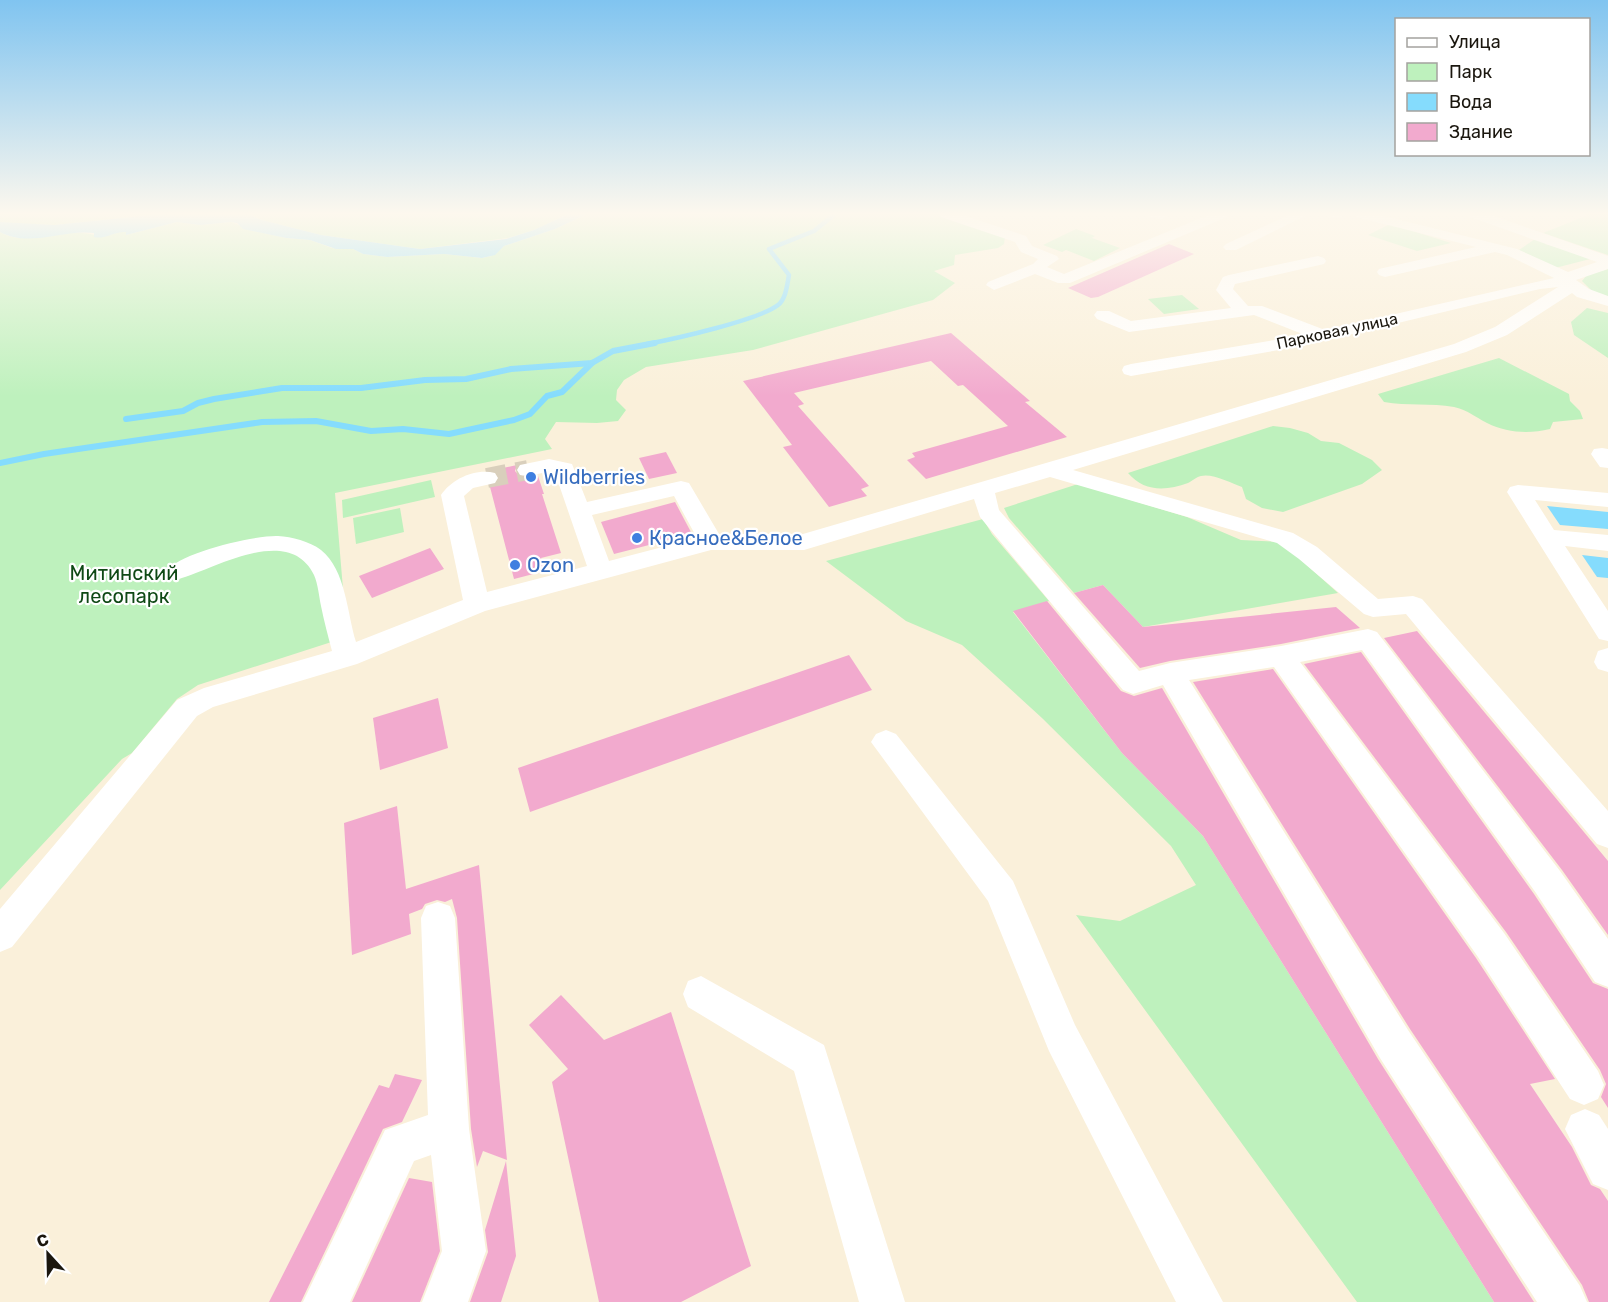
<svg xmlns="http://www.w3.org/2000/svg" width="1608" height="1302" viewBox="0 0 1608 1302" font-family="Rubik,sans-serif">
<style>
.green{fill:#bef1bd}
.water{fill:#85dcfd}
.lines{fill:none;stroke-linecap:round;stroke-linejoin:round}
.stream-far1{stroke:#85dcfd;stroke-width:4.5}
.stream{stroke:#85dcfd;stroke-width:6}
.building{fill:#f2aace}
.minor-tunnel{stroke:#d9cfbc;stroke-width:20;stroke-dasharray:20 10;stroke-linecap:butt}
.minor{fill:#fff;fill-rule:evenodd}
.shop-dot{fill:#3f7fe0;stroke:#fff;stroke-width:2}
.labels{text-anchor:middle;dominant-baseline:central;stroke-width:4.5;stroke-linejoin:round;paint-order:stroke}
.far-street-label{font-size:16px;fill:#1b170f;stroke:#fff}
.shop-label{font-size:20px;fill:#366cbe;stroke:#fff;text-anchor:start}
.park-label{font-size:20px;fill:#0f4915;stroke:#fff}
</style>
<rect width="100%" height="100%" fill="#faf0da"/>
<g class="green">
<path d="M0 214H161L54 225 7 223 0 222Z"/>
<path d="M247 214H568L534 230 508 238 420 249 321 235 262 220Z"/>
<path d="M587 214H939L1005 237 1004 244 998 248 955 255 954 265 934 271 955 283 933 300 753 350 646 367 624 380 617 390 616 400 626 410 618 421 597 423 556 422 545 439 552 449 335 493 347 637 198 685 177 699 132 753 122 759 0 890V232C21 244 42 235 64 233 78 232 88 233 101 236 106 237 117 232 123 231L126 232V235L177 222 200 225 231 222 251 230 286 238 310 240 332 248 353 249 363 254 387 257 444 254 482 258 491 256 504 246 555 229Z"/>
<path d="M1586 214H1608V255L1543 233 1588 215Z"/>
<path d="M1390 224 1451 243 1417 251 1368 235Z"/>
<path d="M1076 229 1095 236 1085 242 1092 238 1120 248 1094 261 1066 250 1062 252 1043 245Z"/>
<path d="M1538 237 1547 243 1545 244 1594 258 1555 268 1519 250Z"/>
<path d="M1608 269V298L1593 292 1582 281 1587 275Z"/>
<path d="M1182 295 1199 309 1164 314 1148 299Z"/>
<path d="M1587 308 1608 313V358L1574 335 1571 322Z"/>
<path d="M1499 358 1569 394 1570 401 1580 411 1583 419 1553 422 1550 429C1529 434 1507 433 1487 423 1473 416 1470 411 1454 407 1431 403 1407 406 1384 402L1378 394Z"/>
<path d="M1273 426 1290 428 1308 433 1321 441 1339 443 1372 460 1382 470 1362 484 1283 512 1262 508 1246 499 1242 487C1231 483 1212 473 1201 476 1196 477 1192 481 1188 483 1166 491 1144 492 1128 473Z"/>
<path d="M431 480 435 497 343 518 342 500Z"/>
<path d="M1078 484 1187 517 1241 540 1281 542 1338 593 1143 627 1103 585 1074 593 1009 518 1004 508Z"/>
<path d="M400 508 404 532 356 544 353 518Z"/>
<path d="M983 519 992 534 1049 601 1013 612 1122 753 1203 836 1494 1302H1357L1076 915 1120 921 1196 885 1171 846 1042 718 962 645 906 621 826 561Z"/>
</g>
<g class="water">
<path d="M161 214H247L262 220 321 235 420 249 506 239 534 230 568 214H587L555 229 504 246 495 255 482 258 444 254 387 257 363 254 353 249H336L310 240 286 238 243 229 237 223 231 222 200 225 177 222 126 235V232C115 231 104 240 94 237V233C63 229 29 248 0 232V222L54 225Z"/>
<path d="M1547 506 1608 512V529L1560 525Z"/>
<path d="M1582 555 1608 558V578L1597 577Z"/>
</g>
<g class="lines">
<path class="stream-far1" d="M647 344C674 339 759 320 778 305 786 299 787 285 789 275L769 249 814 231 835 214"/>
<g class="stream">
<path d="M126 419 183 411 198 403 214 399 282 388H361L425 380 466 379 511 369 592 363 613 351 655 343"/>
<path d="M0 463 44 454 262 422 316 421 371 431 403 429 449 434 514 420 530 414 547 396 562 392 592 363"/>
</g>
</g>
<g class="building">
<path d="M1169 244 1194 254 1098 297 1091 298 1068 288Z"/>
<path d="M951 333 1030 401 1025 402 1067 437 926 479 907 460 915 457 912 453 1008 426 963 385 958 386 931 361 794 393 804 404 798 406 869 486 861 489 867 496 829 507 783 447 792 445 743 381Z"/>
<path d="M666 452 677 473 649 479 639 458Z"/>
<path d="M517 465 515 471 520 477 538 476 544 494H542L561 553 541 558 545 571 514 579 490 487 495 485 500 479 497 472 493 470Z"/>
<path d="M675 502 692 534 614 554 601 522Z"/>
<path d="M430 548 444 569 372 598 359 576Z"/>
<path d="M1103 585 1143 627 1336 607 1360 628 1281 644 1170 661 1140 668 1074 593Z"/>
<path d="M1047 601 1121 691 1134 696 1162 688 1378 1059 1534 1302H1494L1203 836 1122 753 1013 611Z"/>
<path d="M1417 631 1608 861V935L1562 870 1384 638Z"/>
<path d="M1361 652 1534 894 1593 983 1608 989V1108L1601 1097 1606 1084 1600 1070 1506 932 1304 664Z"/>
<path d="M849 655 872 690 530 812 518 768Z"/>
<path d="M1273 669 1476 958 1555 1079 1530 1084 1572 1147 1591 1185 1600 1189 1608 1201V1302H1589L1582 1285 1410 1029 1193 682Z"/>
<path d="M438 698 448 748 380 770 373 718Z"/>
<path d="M397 806 406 889 479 865 507 1160 483 1151 477 1167 471 1129 457 918 452 899 445 902 437 900 425 904 422 909 409 914 411 934 352 955 344 823Z"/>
<path d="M561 995 604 1040 671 1012 751 1266 681 1302H599L552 1082 568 1069 529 1025Z"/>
<path d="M395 1074 422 1080 402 1122 383 1129 301 1302H269L379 1085 389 1088Z"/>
<path d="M506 1161 516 1256 501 1302H470L488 1252 485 1230Z"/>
<path d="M409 1178 432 1182 440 1251 420 1302H352Z"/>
</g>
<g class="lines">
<path class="minor-tunnel" d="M487 478 528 470"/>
<g class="minor">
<path d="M939 214H959L1026 236 1032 246 1057 256 1059 259 1047 267 1064 274 1211 214H1229L1227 217 1070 283H1058L1035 274 994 290 986 285 988 282 1033 264 1038 259 1021 252 1015 242 941 217Z"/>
<path d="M1147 214H1168L1169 215 1162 219 1149 217Z"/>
<path d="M1291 214H1309L1236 250H1226L1223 247 1226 244Z"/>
<path d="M1329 214H1346L1339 218 1331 217Z"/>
<path d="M1354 214H1376L1517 249 1568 272 1597 262 1470 217 1468 214H1488L1608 256V269L1576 280 1589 289 1608 296V306L1577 297 1572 293 1507 335 1466 352 1073 470 1293 533 1317 547 1378 599 1413 596 1422 599 1608 811V848L1597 844 1406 614 1373 617 1364 614 1299 559 1277 543 1050 477 995 493 999 510 1139 671 1170 663 1281 646 1368 629 1377 632 1560 871 1608 939V987L1595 982 1536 893 1362 650 1300 662 1504 933 1598 1071 1604 1085 1598 1099 1584 1105 1570 1099 1478 957 1274 667 1189 680 1408 1030 1580 1286 1587 1302H1537L1380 1058 1163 685 1133 694 1123 690 980 517 974 499 804 550H711L485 611 357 664 213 707 197 716 12 947 0 952V909L177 700 204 688 332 651C328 636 324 621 321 606 319 596 318 584 314 575 289 523 215 569 179 579L170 577 167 571C178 553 256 535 278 536 292 537 309 541 321 550 346 570 347 613 356 642L463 600 441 495C452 479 475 468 495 473L498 478 495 483 473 488 464 496 487 592 587 566 555 473C543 470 532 478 520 475L517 470 520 465 549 459 572 464 587 502 681 481 689 483 719 534H803L1454 344 1495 327 1558 287 1540 289 1302 346 1131 376 1124 374 1122 370 1124 366 1131 364 1305 335 1254 315 1129 332 1097 319 1094 315 1097 311H1109L1131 321 1231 308 1216 290 1223 277 1229 275 1318 256 1324 258 1326 261 1324 264 1235 284 1233 289 1248 306H1262L1325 330 1554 278 1507 255 1495 252 1385 277 1379 275 1377 272 1379 269 1476 247 1356 217ZM674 496 697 538 609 561 592 515Z"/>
<path d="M1602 448 1608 449V468L1600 467 1591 454 1594 449Z"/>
<path d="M1518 485 1608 493V507L1535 500 1554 530 1608 535V551L1565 546 1608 611V641L1599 639 1507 492 1510 487Z"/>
<path d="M1608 648V672L1598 669 1594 662 1598 651Z"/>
<path d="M886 730 896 734 1013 881 1075 1025 1223 1302H1176L1049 1051 988 901 871 742 876 734Z"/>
<path d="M438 902 450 906 455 918 469 1129 486 1251 468 1302H422L442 1251 431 1155 414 1161 350 1302H303L385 1130 428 1115 421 918 426 906Z"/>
<path d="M701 976 824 1045 905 1302H859L794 1071 688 1007 683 994 688 981Z"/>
<path d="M1585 1109 1599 1115 1608 1129V1190L1593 1184 1565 1129 1571 1115Z"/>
</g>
</g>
<linearGradient id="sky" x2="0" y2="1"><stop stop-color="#80c4f0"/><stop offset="0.54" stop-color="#fdf8ee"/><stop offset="1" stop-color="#fdf8ee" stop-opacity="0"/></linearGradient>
<rect width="1608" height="396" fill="url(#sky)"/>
<g class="shop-dot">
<circle cx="531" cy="477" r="6"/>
<circle cx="637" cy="538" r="6"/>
<circle cx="515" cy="565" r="6"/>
</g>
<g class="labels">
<g class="far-street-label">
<text transform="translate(1337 331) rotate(-12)">Парковая улица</text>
</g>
<g class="shop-label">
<text x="543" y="477">Wildberries</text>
<text x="649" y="538">Красное&amp;Белое</text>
<text x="527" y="565">Ozon</text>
</g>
<g class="park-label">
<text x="124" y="573">Митинский<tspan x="124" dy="23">лесопарк</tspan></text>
</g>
</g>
<rect x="1395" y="18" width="195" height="138" fill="#ffffff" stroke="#a4a29f" stroke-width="1.5"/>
<rect x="1407" y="38" width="30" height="9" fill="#ffffff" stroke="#a4a29f" stroke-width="1.5"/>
<text x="1449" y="48" font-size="18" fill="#1b170f">Улица</text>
<rect x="1407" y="63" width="30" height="18" fill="#bef1bd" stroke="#a4a29f" stroke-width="1.5"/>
<text x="1449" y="78" font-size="18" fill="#1b170f">Парк</text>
<rect x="1407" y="93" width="30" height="18" fill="#85dcfd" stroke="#a4a29f" stroke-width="1.5"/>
<text x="1449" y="108" font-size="18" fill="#1b170f">Вода</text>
<rect x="1407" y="123" width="30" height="18" fill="#f2aace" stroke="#a4a29f" stroke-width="1.5"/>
<text x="1449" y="138" font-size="18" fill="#1b170f">Здание</text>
<g transform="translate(48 1254) rotate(338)" stroke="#ffffff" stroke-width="4.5" paint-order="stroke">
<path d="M0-4.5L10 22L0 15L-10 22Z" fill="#1b170f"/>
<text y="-9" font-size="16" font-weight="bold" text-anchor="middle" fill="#1b170f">С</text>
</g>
</svg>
